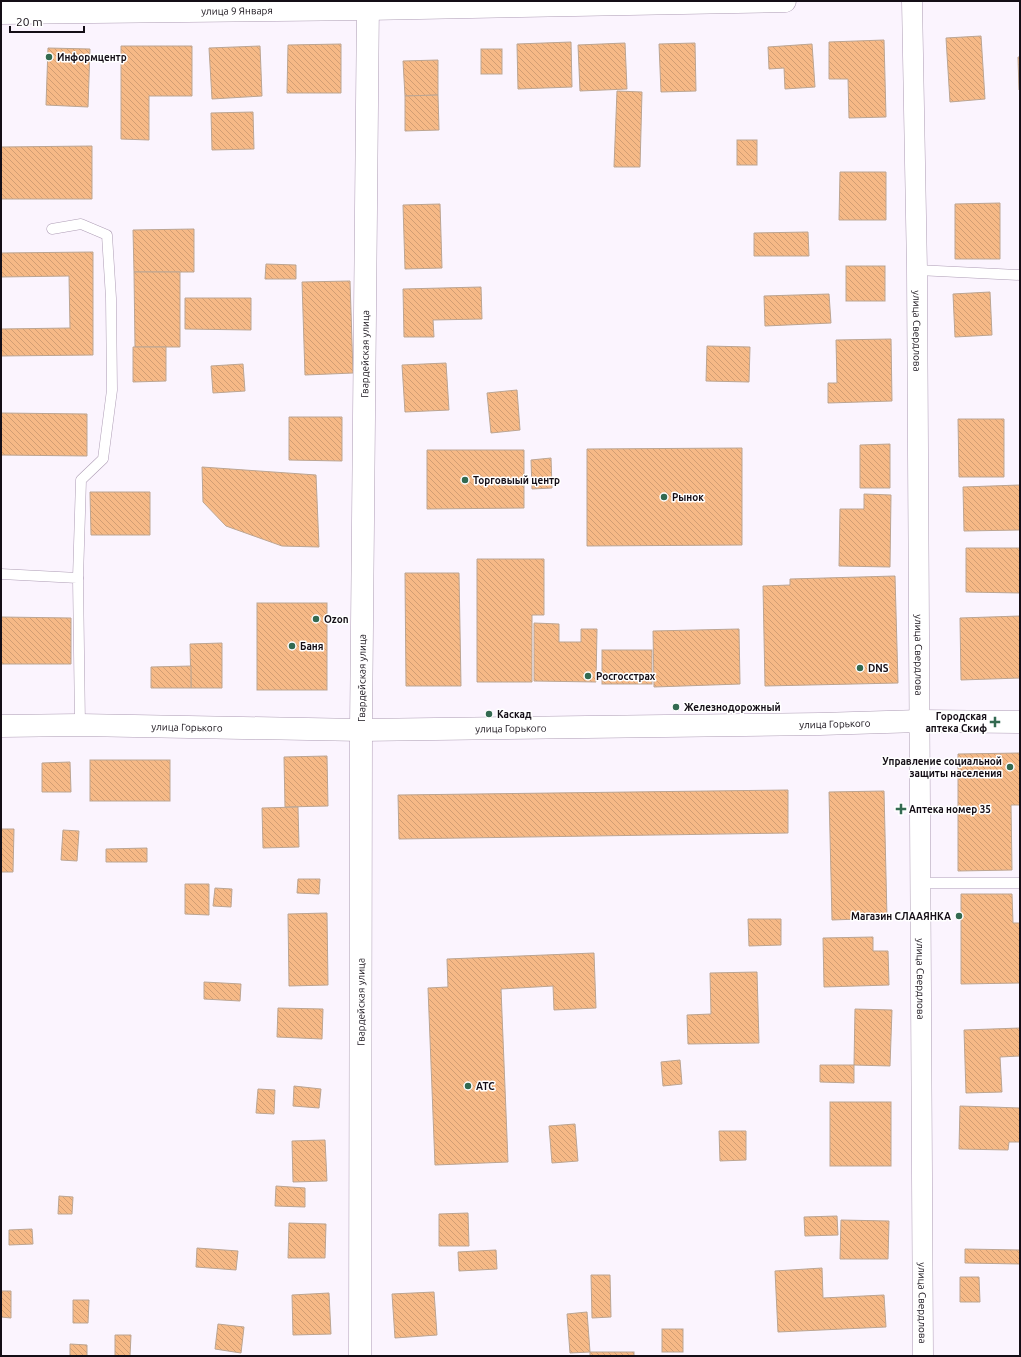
<svg xmlns="http://www.w3.org/2000/svg" width="1021" height="1357" viewBox="0 0 1021 1357" font-family="Ubuntu,sans-serif">
<style>
.building{fill:url(#building-back-hatch);stroke:#bca592}
.lines{fill:none;stroke-linecap:round;stroke-linejoin:round}
.lane-casing{stroke:#ae9db5;stroke-width:11}
.street-casing{stroke:#ae9db5;stroke-width:21}
.secondary-casing{stroke:#ae9db5;stroke-width:23}
.lane{stroke:#fff;stroke-width:10}
.street{stroke:#fff;stroke-width:20}
.secondary{stroke:#fff;stroke-width:22}
.poi-dot{fill:#336a51;stroke:#fff;stroke-width:1.5}
.labels{text-anchor:middle;dominant-baseline:central;stroke-width:3;stroke-linejoin:round;paint-order:stroke}
.street-label{font-size:10px;fill:#140e16;stroke:#fff}
.poi-label{font-size:10px;font-weight:bold;fill:#140e16;stroke:#fff;text-anchor:start}
</style>
<defs>
<pattern id="building-back-hatch" width="6" height="6" patternUnits="userSpaceOnUse"><rect width="6" height="6" fill="#f6b986"/><path d="M-1 5l2 2M0 0l6 6M5-1l2 2" fill="none" stroke="#d29e73"/></pattern>
</defs>
<rect width="100%" height="100%" fill="#fbf4fe"/>
<g class="building">
<path d="M981 36 985 99 950 102 946 38Z"/>
<path d="M884 40 886 117 849 118 848 79H829V42Z"/>
<path d="M571 42 572 87 518 89 517 44Z"/>
<path d="M625 43 627 89 580 91 578 45Z"/>
<path d="M695 43 696 91 661 92 659 44Z"/>
<path d="M341 44V93H287L288 45Z"/>
<path d="M812 44 815 87 785 89 784 68 769 69 768 47Z"/>
<path d="M121 46H192V96H149V140L121 139Z"/>
<path d="M260 46 262 96 212 99 209 48Z"/>
<path d="M48 48 90 49 88 107 46 105Z"/>
<rect x="481" y="49" width="21" height="25"/>
<path d="M1018 57H1020V90H1019Z"/>
<path d="M438 60V95L405 96 403 61Z"/>
<path d="M617 91 642 92 640 167H614Z"/>
<path d="M438 95 439 130 405 131V96Z"/>
<path d="M253 112 254 149 212 150 211 113Z"/>
<rect x="737" y="140" width="20" height="25"/>
<path d="M92 146V199H1V147Z"/>
<path d="M840 172H886V220H839Z"/>
<path d="M1000 203V259H955V204Z"/>
<path d="M440 204 442 268 405 269 403 205Z"/>
<path d="M194 229V272H134L133 230Z"/>
<path d="M808 232 809 256H754V233Z"/>
<path d="M93 252V355L1 356V329L70 328 69 276 1 277V253Z"/>
<path d="M266 264 296 265V279H265Z"/>
<rect x="846" y="266" width="39" height="35"/>
<path d="M134 272H180V347H135Z"/>
<path d="M350 281 353 373 305 375 302 282Z"/>
<path d="M481 287 482 319 433 320 434 337H404L403 289Z"/>
<path d="M990 292 992 335 955 337 953 294Z"/>
<path d="M829 294 831 323 765 326 764 296Z"/>
<path d="M185 298H251V330L185 329Z"/>
<path d="M891 339 892 401 828 403V383H837L836 340Z"/>
<path d="M707 346 750 347 749 382 706 381Z"/>
<path d="M133 347H166V381L133 382Z"/>
<path d="M446 363 449 410 405 412 402 365Z"/>
<path d="M243 364 245 391 213 393 211 366Z"/>
<path d="M517 390 520 430 491 433 487 393Z"/>
<path d="M1 413 87 414V456L1 455Z"/>
<path d="M289 417H342V461L289 460Z"/>
<path d="M958 419H1004V477H959Z"/>
<path d="M890 444V488H860V445Z"/>
<path d="M742 448V545L587 546V449Z"/>
<path d="M427 450H524V508L427 509Z"/>
<path d="M551 458 552 488 532 489 531 460Z"/>
<path d="M202 467 316 475 319 547 282 546 226 526 203 502Z"/>
<path d="M1020 485V530L964 531 963 487Z"/>
<path d="M90 492H150V535H91Z"/>
<path d="M864 494 891 495 890 567 839 566 840 509H864Z"/>
<path d="M966 548H1020V593L966 592Z"/>
<path d="M477 559H544V615H532V682H477Z"/>
<path d="M405 573H459L461 686H406Z"/>
<path d="M895 576 898 683 765 686 763 586 790 585V579Z"/>
<rect x="257" y="603" width="70" height="87"/>
<path d="M1020 616V678L961 680 960 618Z"/>
<path d="M1 617 71 618V664H1Z"/>
<path d="M534 623 559 624V642H581V629H597L596 682 534 681Z"/>
<path d="M739 629 740 684 654 687 653 631Z"/>
<path d="M222 643V688H191L190 644Z"/>
<rect x="602" y="650" width="50" height="34"/>
<path d="M191 666V688H151V667Z"/>
<path d="M1020 753V805H1011L1012 870 958 871V754Z"/>
<path d="M327 756 328 806 285 807 284 757Z"/>
<rect x="90" y="760" width="80" height="41"/>
<path d="M70 762 71 792H42V763Z"/>
<path d="M788 790V833L399 839 398 795Z"/>
<path d="M884 791 887 918 832 920 829 792Z"/>
<path d="M298 807 299 847 263 848 262 808Z"/>
<path d="M1 829H14L13 872H1Z"/>
<path d="M63 830 79 831 77 861 61 860Z"/>
<path d="M147 848V862H106V849Z"/>
<path d="M298 879H320L319 894 297 893Z"/>
<path d="M185 884H209V915L185 914Z"/>
<path d="M215 888 232 889 231 907 213 906Z"/>
<path d="M961 894H1012L1013 923H1020V983L961 984Z"/>
<path d="M327 913 328 985 289 986 288 914Z"/>
<path d="M748 919H781V945L749 946Z"/>
<path d="M873 937V951H888L889 985 824 987 823 938Z"/>
<path d="M594 953 596 1008 554 1010 553 986 501 989 508 1162 435 1165 428 988 448 987 447 959Z"/>
<path d="M757 972 759 1043 688 1044 687 1015 711 1014 710 973Z"/>
<path d="M204 982 241 984 240 1001 204 999Z"/>
<path d="M278 1008 323 1009 322 1039 277 1037Z"/>
<path d="M855 1009 892 1010 890 1066 854 1065Z"/>
<path d="M1020 1028V1056L1000 1057 1002 1092 966 1093 964 1030Z"/>
<path d="M680 1060 682 1084 663 1086 661 1062Z"/>
<path d="M820 1065H854V1083L820 1082Z"/>
<path d="M294 1086 321 1089 319 1108 293 1106Z"/>
<path d="M258 1089 275 1090 274 1114 256 1113Z"/>
<rect x="830" y="1102" width="61" height="64"/>
<path d="M960 1106 1020 1108V1142H1009L1008 1150 959 1149Z"/>
<path d="M575 1124 578 1161 552 1163 549 1126Z"/>
<path d="M719 1131H746V1160L720 1161Z"/>
<path d="M325 1140 327 1181 293 1182 292 1141Z"/>
<path d="M276 1186 305 1188V1207L275 1206Z"/>
<path d="M59 1196 73 1197 72 1214H58Z"/>
<path d="M468 1213 469 1246H439V1214Z"/>
<path d="M837 1216 838 1235 805 1236 804 1217Z"/>
<path d="M841 1220 889 1221 888 1259H840Z"/>
<path d="M289 1223 326 1224 325 1258H288Z"/>
<path d="M32 1229 33 1244 9 1245V1230Z"/>
<path d="M197 1248 238 1251 236 1270 196 1267Z"/>
<path d="M965 1249 1020 1250V1264L965 1263Z"/>
<path d="M496 1250 497 1269 459 1271 458 1252Z"/>
<path d="M822 1268 823 1298 884 1295 886 1327 778 1332 775 1271Z"/>
<path d="M591 1275H610L611 1317 592 1318Z"/>
<path d="M960 1277H979L980 1302H960Z"/>
<path d="M1 1291H11V1318L1 1317Z"/>
<path d="M434 1292 437 1335 395 1338 392 1294Z"/>
<path d="M329 1293 331 1334 293 1335 292 1295Z"/>
<path d="M73 1300H89L88 1323H73Z"/>
<path d="M587 1312 590 1352 570 1353 567 1314Z"/>
<path d="M218 1324 244 1327 241 1353 215 1349Z"/>
<rect x="662" y="1329" width="21" height="23"/>
<path d="M115 1335H131L130 1356H115Z"/>
<path d="M70 1344 87 1345V1356H70Z"/>
<rect x="590" y="1352" width="44" height="4"/>
</g>
<g class="lines">
<g class="lane-casing">
<g id="lane">
<path d="M52 229 81 224 107 235 111 298 112 390 103 459 81 480 78 578"/>
<path d="M917 270 1020 275"/>
<path d="M1 574 78 578 80 725"/>
<path d="M921 883H1020"/>
</g>
</g>
<g class="street-casing">
<g id="street">
<path id="s1" d="M912 1 917 270 923 1356"/>
</g>
</g>
<g class="secondary-casing">
<g id="secondary">
<path id="s2" d="M1 13 368 9 785 1"/>
<path id="s3" d="M1 726 80 725 361 730 820 724 920 721 1020 722"/>
<path id="s4" d="M360 1356 361 730 368 1"/>
</g>
</g>
<use href="#lane" class="lane"/>
<use href="#street" class="street"/>
<use href="#secondary" class="secondary"/>
</g>
<g class="poi-dot">
<circle cx="49" cy="57" r="4"/>
<circle cx="465" cy="480" r="4"/>
<circle cx="664" cy="497" r="4"/>
<circle cx="316" cy="619" r="4"/>
<circle cx="292" cy="646" r="4"/>
<circle cx="860" cy="668" r="4"/>
<circle cx="588" cy="676" r="4"/>
<circle cx="676" cy="707" r="4"/>
<circle cx="489" cy="714" r="4"/>
<path d="M993 716h4v4h4v4h-4v4h-4v-4h-4v-4h4z"/>
<circle cx="1010" cy="767" r="4"/>
<path d="M899 803h4v4h4v4h-4v4h-4v-4h-4v-4h4z"/>
<circle cx="959" cy="916" r="4"/>
<circle cx="468" cy="1086" r="4"/>
</g>
<g class="labels">
<g class="street-label">
<text stroke="none"><textPath href="#s2" startOffset="236">улица 9 Января</textPath></text>
<text stroke="none"><textPath href="#s1" startOffset="330">улица Свердлова</textPath></text>
<text stroke="none"><textPath href="#s4" startOffset="1002">Гвардейская улица</textPath></text>
<text stroke="none"><textPath href="#s1" startOffset="654">улица Свердлова</textPath></text>
<text stroke="none"><textPath href="#s4" startOffset="678">Гвардейская улица</textPath></text>
<text stroke="none"><textPath href="#s3" startOffset="834">улица Горького</textPath></text>
<text stroke="none"><textPath href="#s3" startOffset="186">улица Горького</textPath></text>
<text stroke="none"><textPath href="#s3" startOffset="510">улица Горького</textPath></text>
<text stroke="none"><textPath href="#s1" startOffset="978">улица Свердлова</textPath></text>
<text stroke="none"><textPath href="#s4" startOffset="354">Гвардейская улица</textPath></text>
<text stroke="none"><textPath href="#s1" startOffset="1302">улица Свердлова</textPath></text>
</g>
<g class="poi-label">
<text x="57" y="57">Информцентр</text>
<text x="473" y="480">Торговыый центр</text>
<text x="672" y="497">Рынок</text>
<text x="324" y="619">Ozon</text>
<text x="300" y="646">Баня</text>
<text x="868" y="668">DNS</text>
<text x="596" y="676">Росгосстрах</text>
<text x="684" y="707">Железнодорожный</text>
<text x="497" y="714">Каскад</text>
<text x="987" y="716" text-anchor="end">Городская<tspan x="987" dy="12">аптека Скиф</tspan></text>
<text x="1002" y="761" text-anchor="end">Управление социальной<tspan x="1002" dy="12">защиты населения</tspan></text>
<text x="909" y="809">Аптека номер 35</text>
<text x="951" y="916" text-anchor="end">Магазин СЛААЯНКА</text>
<text x="476" y="1086">АТС</text>
</g>
</g>
<rect width="1021" height="1357" fill="none" stroke="#140e16" stroke-width="4"/>
<path d="M10 26v6h74v-6" fill="none" stroke="#140e16" stroke-width="2"/>
<text x="16" y="26" font-size="12" fill="#140e16" stroke="#ffffff" stroke-width="3" paint-order="stroke">20 m</text>
</svg>
